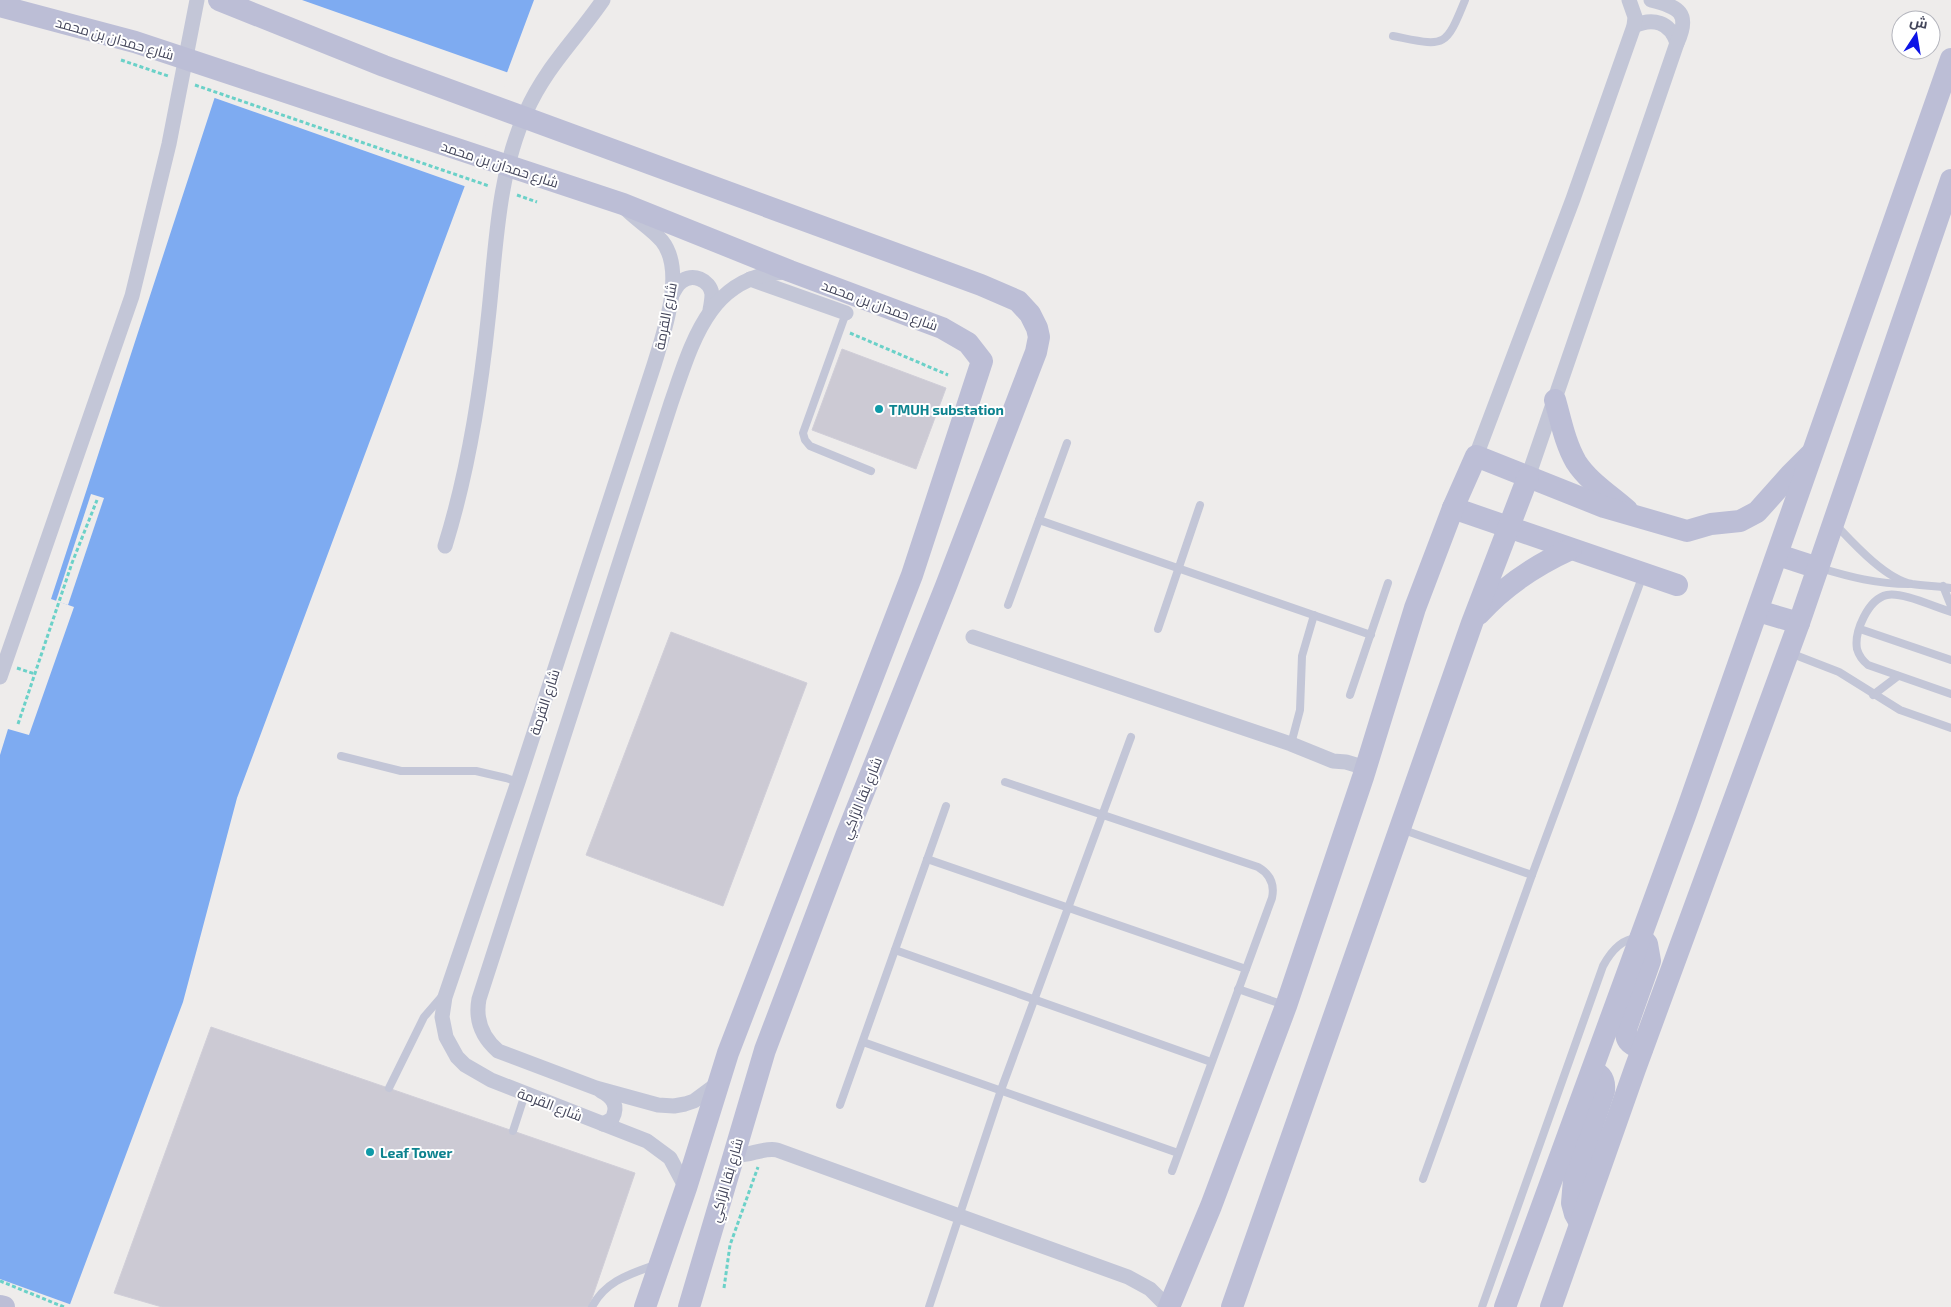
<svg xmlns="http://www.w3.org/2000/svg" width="1951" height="1307" viewBox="0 0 1951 1307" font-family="'Exo 2',Cairo,sans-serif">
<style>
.water{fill:#7eabf1}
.pier{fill:#eeeceb}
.building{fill:#cccad4;stroke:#d0ced8}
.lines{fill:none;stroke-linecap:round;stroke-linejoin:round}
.path{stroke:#6bd1c8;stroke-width:3;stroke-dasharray:4 2.5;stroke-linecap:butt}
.lane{stroke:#c3c6d7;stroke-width:8}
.street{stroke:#c3c6d7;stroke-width:15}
.secondary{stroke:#bcbed6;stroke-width:22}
.culture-dot{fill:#0f9aa8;stroke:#fff;stroke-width:2}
.labels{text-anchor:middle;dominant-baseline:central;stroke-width:4;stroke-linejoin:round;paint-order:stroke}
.street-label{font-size:14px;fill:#43455a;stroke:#fff}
.culture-label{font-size:14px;font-weight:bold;fill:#0d838f;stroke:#fff;text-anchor:start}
</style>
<rect width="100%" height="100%" fill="#eeeceb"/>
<path class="water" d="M208 0H534L237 798 183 1002 69 1307H0V755L8 729 29 735 74 607 51 599 240 20Z"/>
<g class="pier">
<path d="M206 0H302L509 73 467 187 212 97 237 21 205 8Z"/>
<path d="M91 494 104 498 68 605 56 601Z"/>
<path d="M0 1279 72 1305 71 1307H0Z"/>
</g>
<g class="building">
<path d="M842 349 946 388 916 469 812 430Z"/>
<path d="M671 632 807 683 723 906 586 855Z"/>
<path d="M211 1027 635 1173 589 1307H162L114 1293Z"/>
</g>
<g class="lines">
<g class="path">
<path d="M121 60 168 76"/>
<path d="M195 85 489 186"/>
<path d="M517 195 537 202"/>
<path d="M850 333 948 375"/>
<path d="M17 668 35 674"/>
<path d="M18 724 72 563 97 500"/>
<path d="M0 1281 64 1307"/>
<path d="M724 1288 730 1245 758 1167"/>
</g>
<g class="lane">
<path d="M1393 36C1444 46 1445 50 1465 0"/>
<path d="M846 313 803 433 805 440 810 446 871 471"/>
<path d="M1039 520 1371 635"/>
<path d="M1837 526C1855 545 1886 579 1912 584 1925 586 1938 586 1951 588"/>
<path d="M1820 568C1850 577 1877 584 1909 584"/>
<path d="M1943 586 1951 606"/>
<path d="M1008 605 1067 443"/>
<path d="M1951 612C1934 607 1903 592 1887 595 1868 599 1854 632 1857 649 1859 656 1863 661 1868 665L1951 694"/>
<path d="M1158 629 1200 505"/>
<path d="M1860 629 1951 660"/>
<path d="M1790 653 1839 672 1900 710 1951 728"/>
<path d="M1350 695 1388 583"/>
<path d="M1873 695 1898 676"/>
<path d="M1291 744 1300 710 1302 656 1314 615"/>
<path d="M341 756 401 771H476L506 778 518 782"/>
<path d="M1005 782 1258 867C1270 874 1275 884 1272 898L1172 1171"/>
<path d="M1401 829 1532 875"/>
<path d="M927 859 1246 969"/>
<path d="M895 950 1211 1062"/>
<path d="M1238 989 1284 1005"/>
<path d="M863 1042 1178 1153"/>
<path d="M389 1088 424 1017 443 995"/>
<path d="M840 1105 946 806"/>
<path d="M513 1131 525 1094"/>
<path d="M1423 1179 1532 875 1643 575"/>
<path d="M592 1307C605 1281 630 1274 655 1265"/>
<path d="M929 1307 1001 1090 1131 737"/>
<path d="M1482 1307 1603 966C1610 953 1621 939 1637 938"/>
</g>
<g class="street">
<path d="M1634 26C1653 17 1670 22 1677 43"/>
<path d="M627 210C638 221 652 229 662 241 686 271 664 332 654 365L518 782 445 997 442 1017 446 1037 457 1057 465 1065 491 1080 647 1141 670 1158 686 1188"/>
<path d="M750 279 846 313"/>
<path d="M672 295C674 291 677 285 681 282 692 272 710 280 712 294 712 299 711 305 710 310"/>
<path d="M1476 456 1573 199 1634 26 1635 17 1629 0"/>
<path d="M1528 477 1677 43C1691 13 1679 7 1651 0"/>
<path d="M445 546C468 472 480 397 488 320 496 250 497 176 526 112 545 68 577 38 603 0"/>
<path d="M973 637 1291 744 1333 761 1346 762 1366 768"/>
<path d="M0 677 132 296 169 144 197 0"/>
<path d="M717 1084 694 1101 685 1104 674 1106 658 1105 596 1088 498 1051C482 1037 475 1020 479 999L671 403C692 343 709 275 785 272"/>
<path d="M601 1091C613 1097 619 1106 612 1119L603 1124"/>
<path d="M733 1155C749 1157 762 1147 777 1150L1128 1277 1150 1289 1168 1307"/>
</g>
<g class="secondary">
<path d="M219 0 384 66 981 285 1018 301 1030 314 1037 328 1039 337 1036 352 946 586 846 836 765 1050 689 1307"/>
<path d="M0 6 135 42 623 204 790 271 942 328 968 343 982 361 912 575 728 1053 686 1188 645 1307"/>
<path d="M1555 400C1561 421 1565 443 1576 462 1588 481 1610 495 1627 510"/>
<path d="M1453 508 1677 585"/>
<path d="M1778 555 1818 568"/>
<path d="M1758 611 1799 623"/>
<path d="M1479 614C1505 585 1536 565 1571 549"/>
<path d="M1641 937 1647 944 1650 961 1627 1026C1624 1040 1629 1044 1642 1049"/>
<path d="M1580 1223 1575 1214 1572 1203 1574 1180 1604 1091C1605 1081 1602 1074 1592 1071"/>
<path d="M0 1306 4 1307"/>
<path d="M1169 1307 1211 1206 1286 1006 1363 777 1415 608 1453 508 1476 456 1604 507 1687 531 1711 524 1740 521 1757 512 1790 475 1810 455"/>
<path d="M1232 1307 1472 623 1528 477"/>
<path d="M1505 1307 1686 813 1951 59"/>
<path d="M1551 1307 1635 1069 1799 623 1951 180"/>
</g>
</g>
<g class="culture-dot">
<circle cx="879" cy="409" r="5"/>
<circle cx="370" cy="1152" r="5"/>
</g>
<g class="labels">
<g class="street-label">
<text transform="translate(115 38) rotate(16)">شارع حمدان بن محمد</text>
<text transform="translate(500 164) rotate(18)">شارع حمدان بن محمد</text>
<text transform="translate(880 305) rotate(20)">شارع حمدان بن محمد</text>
<text transform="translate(665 316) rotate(-79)">شارع القرمة</text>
<text transform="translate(544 702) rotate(-72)">شارع القرمة</text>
<text transform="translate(861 798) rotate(-68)">شارع نِقا الرَّاكِي</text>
<text transform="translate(550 1104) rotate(21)">شارع القرمة</text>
<text transform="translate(726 1180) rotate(-74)">شارع نِقا الرَّاكِي</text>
</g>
<g class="culture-label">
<text x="889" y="409">TMUH substation</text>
<text x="380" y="1152">Leaf Tower</text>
</g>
</g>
<g transform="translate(1916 35) rotate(12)"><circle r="24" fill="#ffffff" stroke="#b4b5bd"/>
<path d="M0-4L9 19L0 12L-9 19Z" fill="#0d14e6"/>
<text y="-8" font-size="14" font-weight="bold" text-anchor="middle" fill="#43455a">ش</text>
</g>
</svg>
